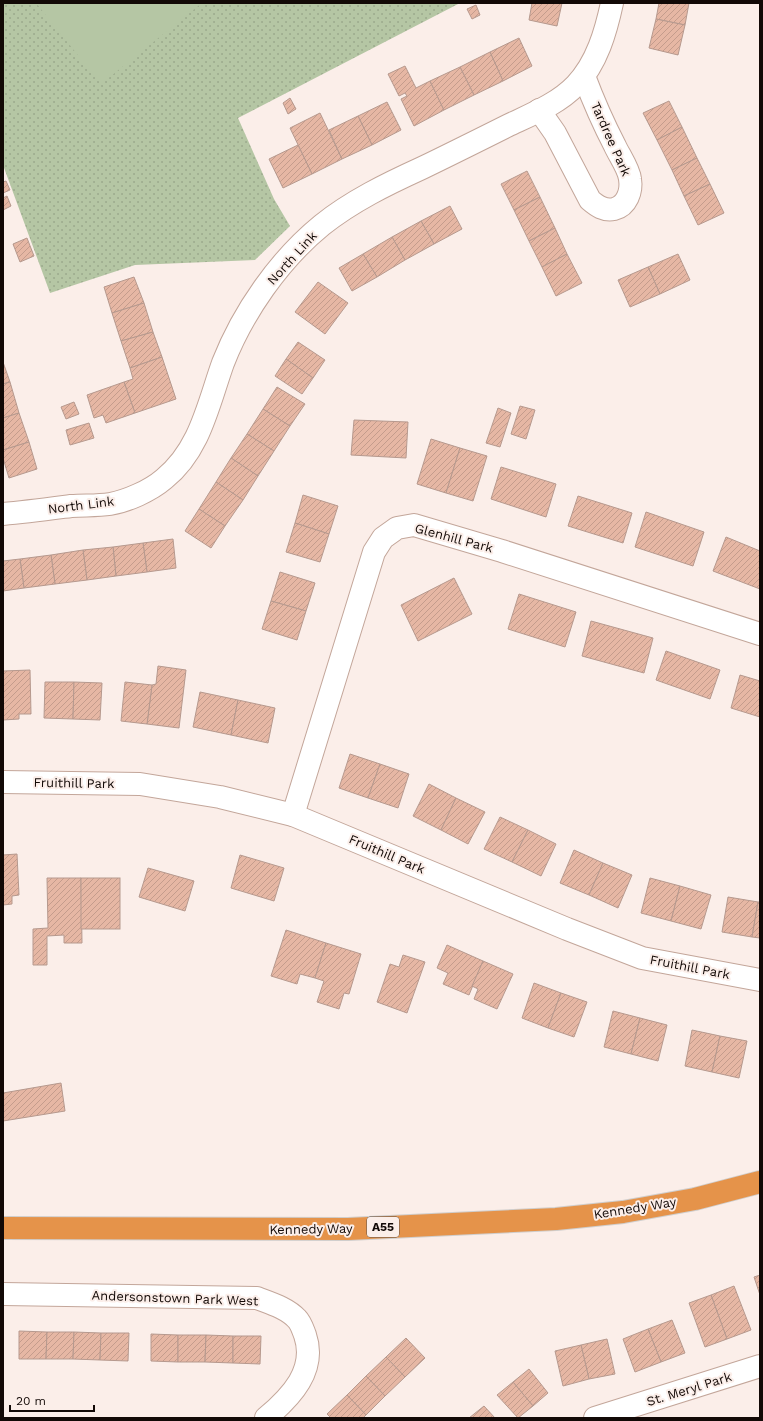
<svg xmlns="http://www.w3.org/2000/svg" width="763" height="1421" viewBox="0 0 763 1421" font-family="'Work Sans',sans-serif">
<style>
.park{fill:url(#park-dots)}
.pitch{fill:#b5c6a4}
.building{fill:url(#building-hatch);stroke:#b6998e}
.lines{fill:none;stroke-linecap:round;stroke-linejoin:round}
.minor-casing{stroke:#c3a69a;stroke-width:24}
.highway-casing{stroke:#d0cecd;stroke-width:24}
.minor{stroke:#fff;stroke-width:22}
.highway{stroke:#e5934a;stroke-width:22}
.labels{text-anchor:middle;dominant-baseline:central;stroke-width:4;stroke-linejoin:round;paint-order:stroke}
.shield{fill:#fbeee9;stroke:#584e4a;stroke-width:1}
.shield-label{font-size:12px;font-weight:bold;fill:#120906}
.street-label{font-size:13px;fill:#120906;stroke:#fbeee9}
</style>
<defs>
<pattern id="park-dots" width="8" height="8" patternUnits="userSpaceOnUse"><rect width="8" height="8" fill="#b5c6a4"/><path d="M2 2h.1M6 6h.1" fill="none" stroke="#9ba98c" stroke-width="1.8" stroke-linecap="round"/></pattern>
<pattern id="building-hatch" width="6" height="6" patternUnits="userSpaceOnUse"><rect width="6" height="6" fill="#e6b7a4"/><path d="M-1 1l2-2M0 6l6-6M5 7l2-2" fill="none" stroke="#c49c8c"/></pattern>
</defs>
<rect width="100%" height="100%" fill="#fbeee9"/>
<path class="park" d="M3 3H460L238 118 274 199 290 226 255 260 135 265 50 293 3 165Z"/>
<path class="pitch" d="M36 3H202L101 84Z"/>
<g class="building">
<path d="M532 3H562L557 26 529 20Z"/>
<path d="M659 3H689L685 25 656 19Z"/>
<path d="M476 5 480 15 472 19 467 9Z"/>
<path d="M656 19 685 25 678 55 649 48Z"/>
<path d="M519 38 532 66 503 81 490 52Z"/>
<path d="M490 52 503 81 474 95 460 67Z"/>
<path d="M405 66 416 88 430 81 444 110 414 126 401 99 407 96 405 93 399 96 388 74Z"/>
<path d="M460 67 474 95 444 110 430 81Z"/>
<path d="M290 98 296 109 288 114 283 103Z"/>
<path d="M669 101 682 127 657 140 643 113Z"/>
<path d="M387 102 401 130 372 145 358 116Z"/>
<path d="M320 113 342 159 312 174 290 128Z"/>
<path d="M358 116 372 145 342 159 329 130Z"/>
<path d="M682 127 697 158 672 170 657 140Z"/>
<path d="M298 145 312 174 283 188 269 159Z"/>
<path d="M697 158 710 184 684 196 672 170Z"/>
<path d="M527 171 540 197 514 210 501 184Z"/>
<path d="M6 181 10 190 3 193V182Z"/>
<path d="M710 184 724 213 698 225 684 196Z"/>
<path d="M7 196 11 206 3 210V198Z"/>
<path d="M540 197 555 228 529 241 514 210Z"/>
<path d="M450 206 462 229 434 244 421 221Z"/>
<path d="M421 221 434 244 405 260 392 237Z"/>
<path d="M555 228 567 254 542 267 529 241Z"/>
<path d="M392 237 405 260 377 277 363 254Z"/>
<path d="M27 238 34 256 20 262 13 244Z"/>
<path d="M363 254 377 277 352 291 339 268Z"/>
<path d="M567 254 582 283 556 296 542 267Z"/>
<path d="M678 254 690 280 660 294 648 267Z"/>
<path d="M648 267 660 294 630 307 618 280Z"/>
<path d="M134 277 144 303 112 313 104 287Z"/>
<path d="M318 282 348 303 325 334 295 312Z"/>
<path d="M144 303 153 332 121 341 112 313Z"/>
<path d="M153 332 162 357 130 368 121 341Z"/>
<path d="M298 342 325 360 313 378 286 359Z"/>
<path d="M162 357 176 399 135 413 124 382 133 379 130 368Z"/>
<path d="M286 359 313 378 302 394 275 376Z"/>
<path d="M3 362 10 382 3 384Z"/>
<path d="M10 382 19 413 3 418V384Z"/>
<path d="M124 382 135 413 106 423 103 415 94 418 87 395Z"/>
<path d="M277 387 305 404 290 426 263 409Z"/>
<path d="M74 402 79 414 66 419 61 407Z"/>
<path d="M520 406 535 410 526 439 511 434Z"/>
<path d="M498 408 511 413 500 447 486 443Z"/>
<path d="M263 409 290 426 274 451 247 434Z"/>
<path d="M19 413 29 442 3 450V418Z"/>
<path d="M354 420 408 422 406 458 351 455Z"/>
<path d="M89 423 94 438 70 445 66 430Z"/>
<path d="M247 434 274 451 258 476 231 458Z"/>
<path d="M431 439 460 448 446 493 417 484Z"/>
<path d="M29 442 37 469 9 478 3 458V450Z"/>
<path d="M460 448 487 456 473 501 446 493Z"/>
<path d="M231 458 258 476 243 500 216 482Z"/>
<path d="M501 467 556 484 546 517 491 499Z"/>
<path d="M216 482 243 500 225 526 199 509Z"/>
<path d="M303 495 338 506 329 534 295 523Z"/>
<path d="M578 496 632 513 623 543 568 526Z"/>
<path d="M199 509 225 526 211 548 185 531Z"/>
<path d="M646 512 704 532 693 566 635 547Z"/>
<path d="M295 523 329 534 320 562 286 552Z"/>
<path d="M726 537 760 551V589L713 571Z"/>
<path d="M173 539 176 568 147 572 143 543Z"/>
<path d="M143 543 147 572 116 576 113 547Z"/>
<path d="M113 547 116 576 87 580 83 550Z"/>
<path d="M83 550 87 580 55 584 51 555Z"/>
<path d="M51 555 55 584 24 588 20 559Z"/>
<path d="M20 559 24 588 3 591V561Z"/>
<path d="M280 572 315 583 306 611 271 601Z"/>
<path d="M454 578 472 614 418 641 401 605Z"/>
<path d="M519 594 576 612 565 647 508 629Z"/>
<path d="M271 601 306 611 297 640 262 629Z"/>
<path d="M591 621 653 638 644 673 582 656Z"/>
<path d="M666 651 720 670 710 699 656 680Z"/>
<path d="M158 666 186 670 179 728 147 724 152 685 156 684Z"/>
<path d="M30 670 31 714H19V719L3 720V671Z"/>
<path d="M740 675 760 681V717L731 708Z"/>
<path d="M45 682H74L73 719 44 718Z"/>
<path d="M74 682 102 683 100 720 73 719Z"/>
<path d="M125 682 152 685 147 724 121 721Z"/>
<path d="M200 692 238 700 231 735 193 727Z"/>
<path d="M238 700 275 708 268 743 231 735Z"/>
<path d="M350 754 380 764 368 798 339 788Z"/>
<path d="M380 764 409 774 398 808 368 798Z"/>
<path d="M429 784 456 798 441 830 413 816Z"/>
<path d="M456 798 485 812 468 844 441 830Z"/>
<path d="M500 817 528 830 512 862 484 849Z"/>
<path d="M528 830 556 844 541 876 512 862Z"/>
<path d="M574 850 603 863 589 895 560 883Z"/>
<path d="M17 854 19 895 12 896V904L3 905V855Z"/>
<path d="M240 855 284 868 274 901 231 888Z"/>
<path d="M603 863 632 875 618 908 589 895Z"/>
<path d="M148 868 194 881 185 911 139 897Z"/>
<path d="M47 878H81L82 943H64V935L47 936V965H33V929L48 928Z"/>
<rect x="81" y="878" width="39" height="51"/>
<path d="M650 878 680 886 671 921 641 913Z"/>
<path d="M680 886 711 895 701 929 671 921Z"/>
<path d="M728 897 758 902 752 937 722 932Z"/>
<path d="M758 902H760V938L752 937Z"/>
<path d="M286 930 326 943 315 978 300 974 297 984 271 976Z"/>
<path d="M326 943 361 954 349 994 344 993 339 1009 317 1002 324 981 315 978Z"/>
<path d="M447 945 483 961 469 995 443 984 448 973 437 968Z"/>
<path d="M403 955 425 962 407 1013 377 1002 390 964 399 967Z"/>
<path d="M483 961 513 974 497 1009 474 999 478 989 472 986Z"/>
<path d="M534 983 561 993 548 1028 522 1018Z"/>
<path d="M561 993 587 1002 574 1037 548 1028Z"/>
<path d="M613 1011 640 1018 631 1054 604 1047Z"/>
<path d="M640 1018 667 1025 658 1061 631 1054Z"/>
<path d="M692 1030 720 1036 712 1072 685 1066Z"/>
<path d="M720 1036 747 1041 739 1078 712 1072Z"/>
<path d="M61 1083 65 1111 3 1121V1093Z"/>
<path d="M760 1275V1295L754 1277Z"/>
<path d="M734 1286 751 1330 727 1339 711 1295Z"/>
<path d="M711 1295 727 1339 705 1347 689 1303Z"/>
<path d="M672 1320 685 1353 661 1362 648 1329Z"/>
<path d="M648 1329 661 1362 635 1372 623 1339Z"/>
<path d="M19 1331 47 1332 46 1359H19Z"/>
<path d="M47 1332H74L73 1359H46Z"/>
<path d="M74 1332 101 1333 100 1360 73 1359Z"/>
<path d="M101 1333H129L128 1361 100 1360Z"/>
<path d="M151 1334 178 1335V1362L151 1361Z"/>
<path d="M178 1335H206L205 1362H178Z"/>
<path d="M206 1335 233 1336V1363L205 1362Z"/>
<path d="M233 1336H261L260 1364 233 1363Z"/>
<path d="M406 1338 425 1358 405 1377 386 1357Z"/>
<path d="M607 1339 615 1374 589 1379 581 1345Z"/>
<path d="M581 1345 589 1379 563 1386 555 1351Z"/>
<path d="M386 1357 405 1377 385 1396 366 1376Z"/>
<path d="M529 1369 548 1393 533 1406 513 1382Z"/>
<path d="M366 1376 385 1396 366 1415 347 1395Z"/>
<path d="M513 1382 533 1406 518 1418 497 1395Z"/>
<path d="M347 1395 366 1415 363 1418H331L327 1414Z"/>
<path d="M484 1406 495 1418H469Z"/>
</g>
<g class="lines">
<g class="minor-casing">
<g id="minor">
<path d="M539 110 555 133 590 200C597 206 604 211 614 209 627 206 632 191 630 179 629 169 619 155 615 146 603 123 593 100 584 76"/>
<path d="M3 514C26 512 48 509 71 506 84 505 97 506 110 504 127 501 150 491 164 479 200 450 208 405 223 363 243 312 279 260 322 225 352 201 387 184 422 168 451 154 479 140 507 126 530 115 558 104 576 85 597 63 606 31 612 3"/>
<path d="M3 782 140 784 220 797 293 815 567 929 642 958 760 980"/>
<path d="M293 815 374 552 383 538 397 528 414 525 502 551 760 634"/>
<path d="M3 1294 257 1298C270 1303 287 1308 297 1319 301 1323 303 1330 305 1335 317 1370 291 1397 266 1418"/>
<path d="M595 1418 760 1366"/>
</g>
</g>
<g class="highway-casing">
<path id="highway" d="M3 1228 348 1229 556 1219 623 1212 695 1199 760 1182"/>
</g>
<use href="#minor" class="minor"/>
<use href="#highway" class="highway"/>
</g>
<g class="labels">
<rect class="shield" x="367" y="1217" width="32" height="20" rx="3"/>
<g class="shield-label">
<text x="383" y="1227">A55</text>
</g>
<g class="street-label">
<text transform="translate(611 139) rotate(66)">Tardree Park</text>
<text transform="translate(292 258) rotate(-48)">North Link</text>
<text transform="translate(81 505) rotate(-7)">North Link</text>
<text transform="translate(454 538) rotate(15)">Glenhill Park</text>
<text transform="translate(74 783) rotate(1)">Fruithill Park</text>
<text transform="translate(387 854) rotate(23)">Fruithill Park</text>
<text transform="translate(690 967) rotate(11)">Fruithill Park</text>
<text transform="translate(635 1208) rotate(-9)">Kennedy Way</text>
<text transform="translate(311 1229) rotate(-1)">Kennedy Way</text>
<text transform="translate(175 1298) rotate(2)">Andersonstown Park West</text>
<text transform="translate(689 1389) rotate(-17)">St. Meryl Park</text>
</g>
</g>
<rect width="763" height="1421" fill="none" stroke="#120906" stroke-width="8"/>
<path d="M10 1405v6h84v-6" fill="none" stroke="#120906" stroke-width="2"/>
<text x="16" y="1405" font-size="12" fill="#120906" stroke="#fbeee9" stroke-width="3" paint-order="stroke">20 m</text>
</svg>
